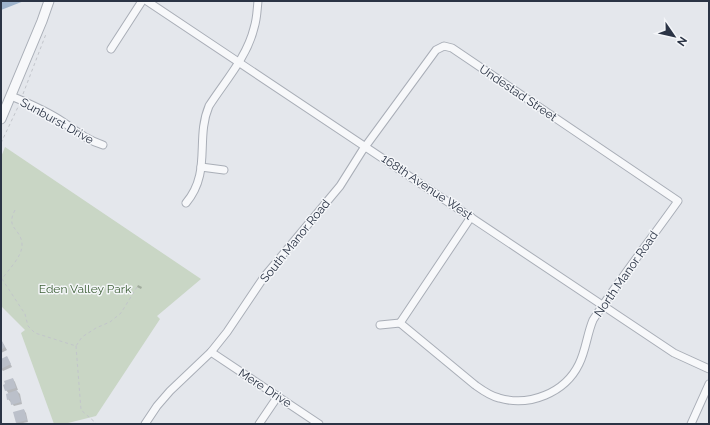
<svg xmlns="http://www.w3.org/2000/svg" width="710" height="425" viewBox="0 0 710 425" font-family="Raleway,sans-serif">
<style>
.green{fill:#c9d6c5}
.water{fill:#9fb4cc}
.shadow{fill:#0003}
.building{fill:#bbc0ca}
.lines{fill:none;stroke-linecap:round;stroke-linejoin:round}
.minor-casing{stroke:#a9aeb7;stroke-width:9}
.tertiary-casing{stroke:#a9aeb7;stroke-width:11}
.path{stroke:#c2c5cb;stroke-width:1;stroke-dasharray:3 3;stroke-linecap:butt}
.minor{stroke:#f7f8fa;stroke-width:7}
.tertiary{stroke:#f7f8fa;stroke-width:9}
.labels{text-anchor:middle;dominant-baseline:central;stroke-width:3;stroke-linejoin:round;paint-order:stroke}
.street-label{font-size:12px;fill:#2b3445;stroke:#f4f6f9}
.park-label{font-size:12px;fill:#3f6138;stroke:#f4f6f9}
</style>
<rect width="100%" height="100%" fill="#e4e7ec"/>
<path class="green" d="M5 147 201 279 157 316 160 319 96 416 64 424H54L21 333 25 330 1 306V157Z"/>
<path class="water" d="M1 1H24L1 10Z"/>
<g class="shadow">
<path d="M138 285 142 287 141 289 137 287Z"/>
<path d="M1 340 7 350 1 353Z"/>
<path d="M7 357 12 367 3 371 1 369V360Z"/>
<path d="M13 379 15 382 18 390H16L20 394 22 404 14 406 8 399 9 394 6 390Z"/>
<path d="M24 410 26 413 28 422 18 424 16 422Z"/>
</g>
<g class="building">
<path d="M1 339 5 347 1 350Z"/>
<path d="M7 356 11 364 1 369V359Z"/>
<path d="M13 378 16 388 5 391 3 385 5 384 4 381Z"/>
<path d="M17 390 21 402 11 405 10 399 7 400 6 394Z"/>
<path d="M24 409 27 420 16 423 13 412Z"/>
</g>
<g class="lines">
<g class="minor-casing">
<g id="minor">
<path d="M147 1 674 353 709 369"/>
<path d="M111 49 142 1"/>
<path d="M11 96C28 103 47 111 63 122 76 131 87 140 103 145"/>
<path d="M201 167 224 170"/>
<path d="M186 203C212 172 195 139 209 106 225 81 247 57 254 28 257 19 257 10 258 1"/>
<path d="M400 323 471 217"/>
<path d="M380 325 400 323"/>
<path d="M211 352 319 424"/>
<path d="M145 424 157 406 170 391 211 352 227 332 264 277 340 186 362 151 436 50 444 46 452 48 678 201C653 236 627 270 603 305 600 310 596 315 593 320 587 334 586 350 579 364 565 393 529 407 499 398 490 396 482 390 475 385L400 323"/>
<path d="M259 424 278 396"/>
<path d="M691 424 709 384"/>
</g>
</g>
<g class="tertiary-casing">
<path id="tertiary" d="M1 119 42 21 49 1"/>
</g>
<g class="path">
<path d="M23 94 46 34"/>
<path d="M1 143 18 107"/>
<path d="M15 210C5 229 21 228 22 244 23 256 8 270 2 279L25 314 28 326 35 333 76 346 82 337 96 328 110 322 121 313 137 287"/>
<path d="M76 346 81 410 97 424"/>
</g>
<use href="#minor" class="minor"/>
<use href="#tertiary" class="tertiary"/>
</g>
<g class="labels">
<g class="street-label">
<text transform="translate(518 93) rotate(34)">Undestad Street</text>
<text transform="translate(57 121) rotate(29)">Sunburst Drive</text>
<text transform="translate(427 187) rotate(34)">168th Avenue West</text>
<text transform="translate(295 241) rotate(-51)">South Manor Road</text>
<text transform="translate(626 274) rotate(-55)">North Manor Road</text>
<text transform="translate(265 388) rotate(33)">Mere Drive</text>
</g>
<g class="park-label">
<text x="85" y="289">Eden Valley Park</text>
</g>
</g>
<rect width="710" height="425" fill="none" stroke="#2b3445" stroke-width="4"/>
<g transform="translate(674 36) rotate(124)" stroke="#f4f6f9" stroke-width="3" paint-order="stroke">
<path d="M0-3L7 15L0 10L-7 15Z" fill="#2b3445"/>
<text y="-6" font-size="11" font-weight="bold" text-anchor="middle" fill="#2b3445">N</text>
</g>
</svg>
